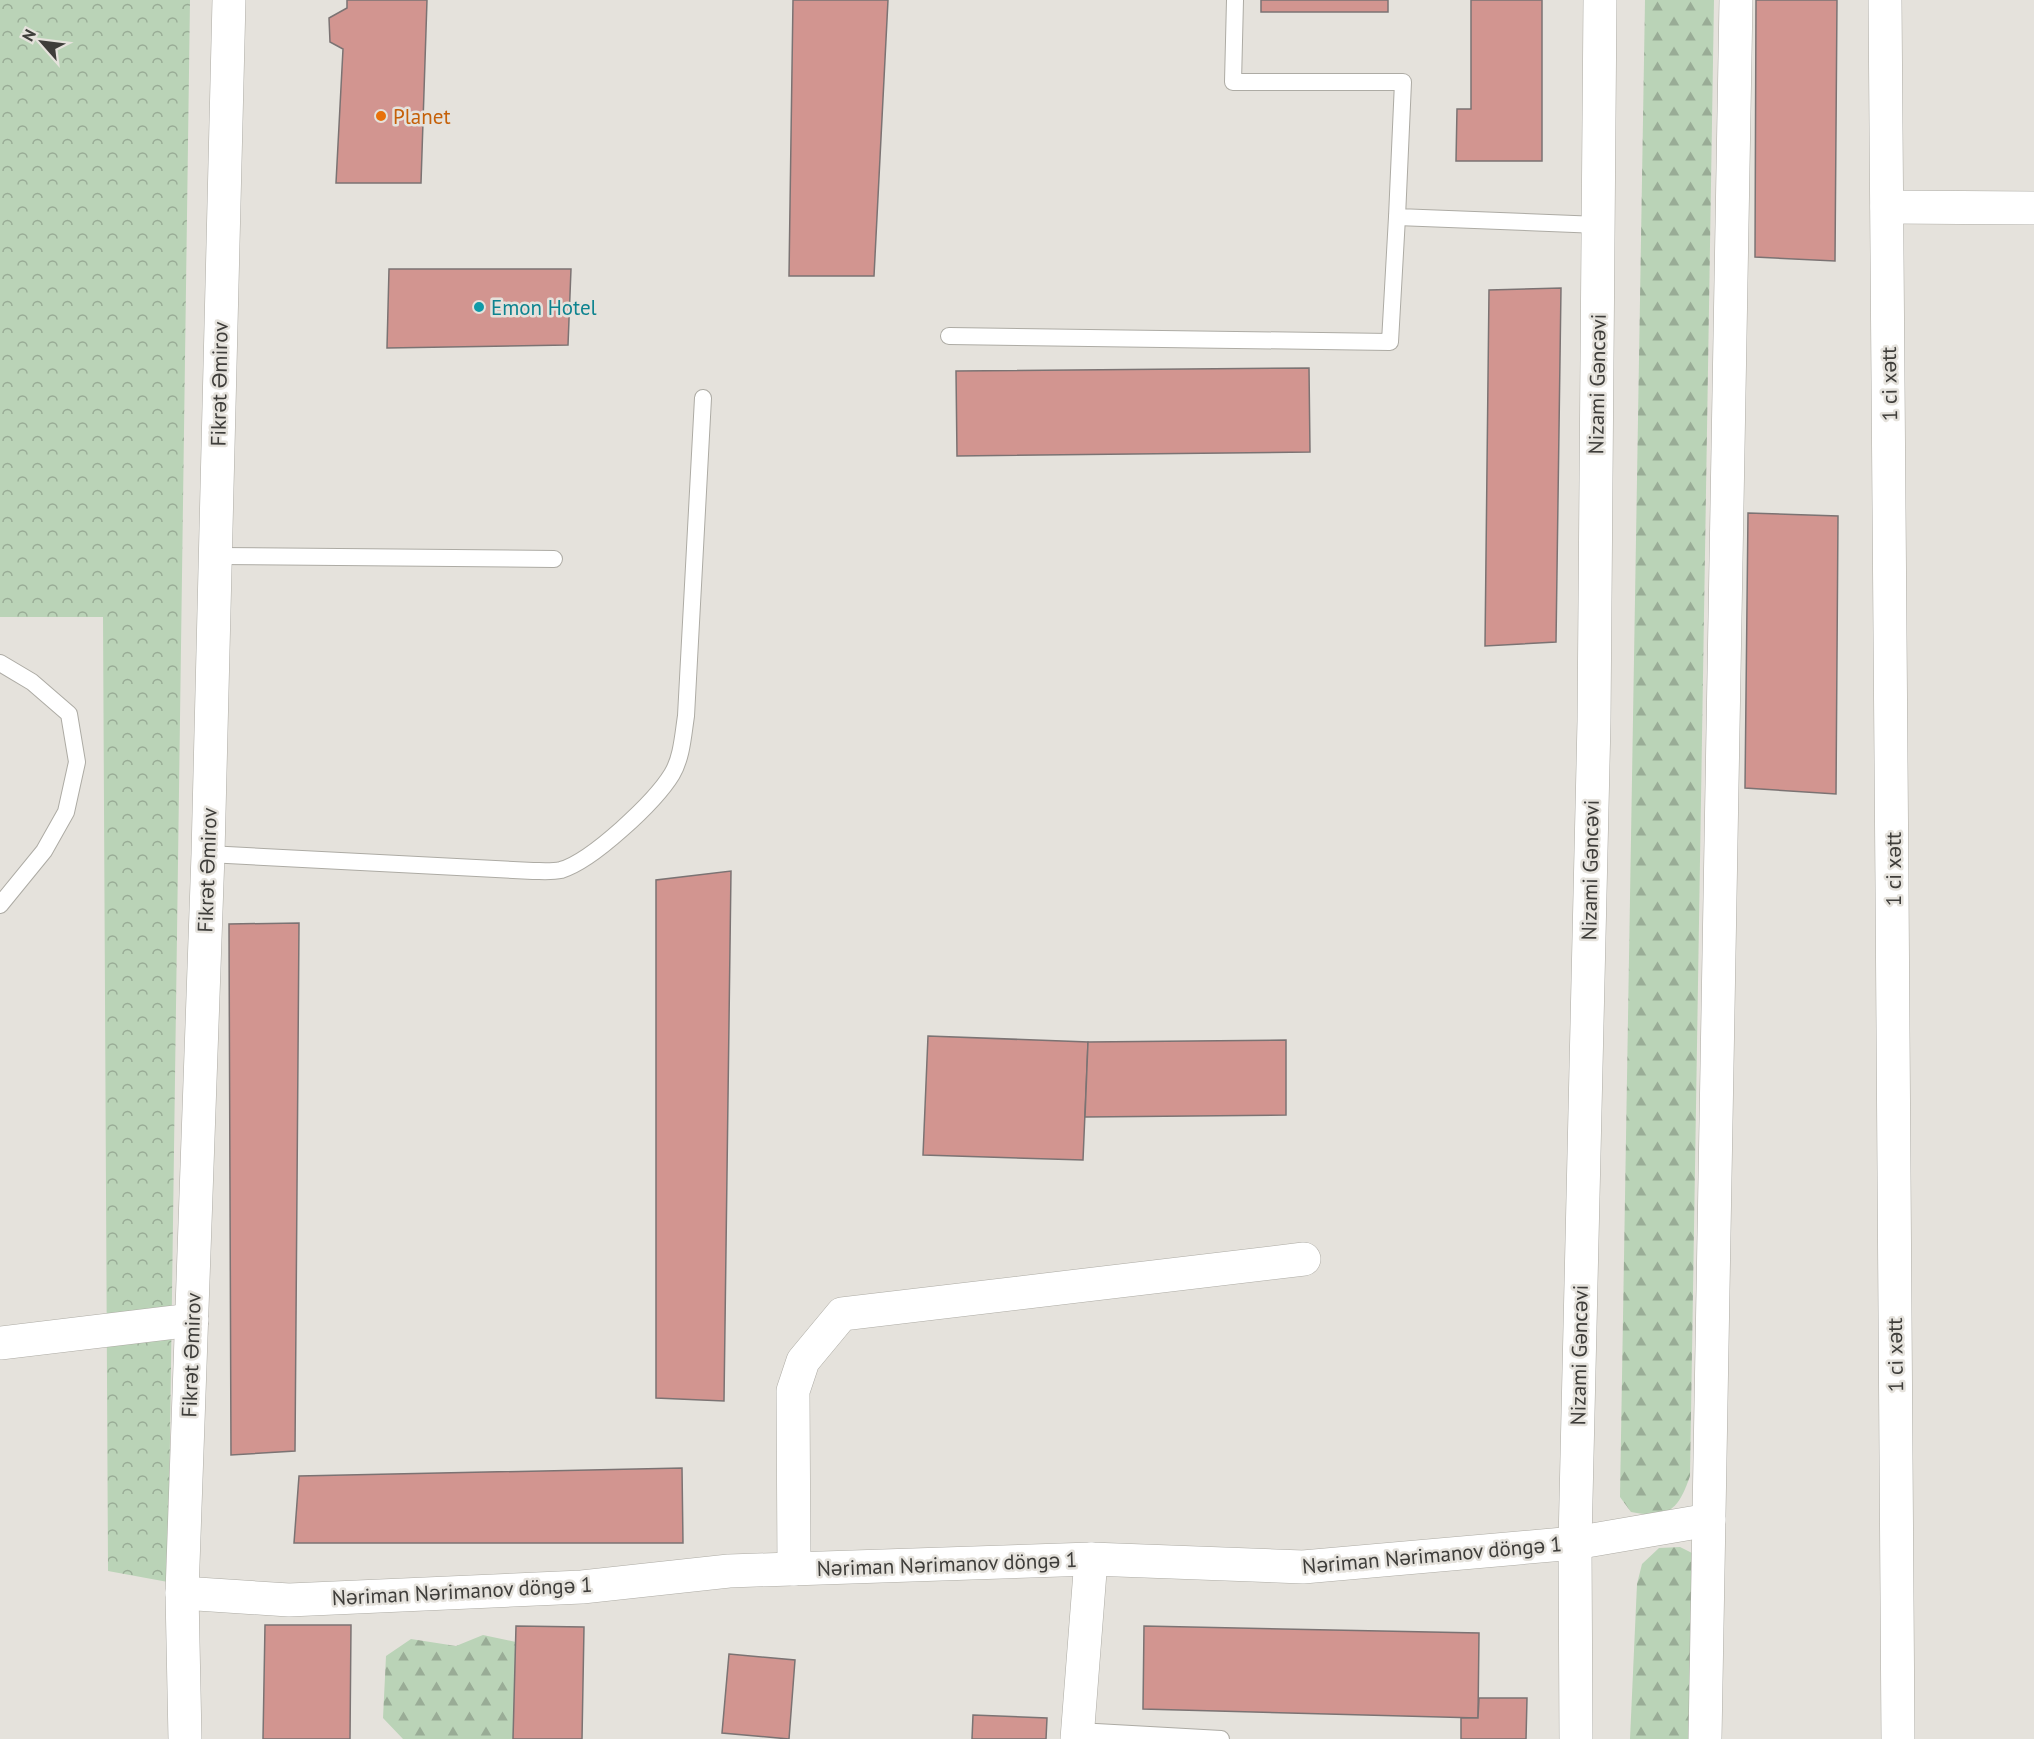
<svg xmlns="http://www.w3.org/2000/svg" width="2034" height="1739" viewBox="0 0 2034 1739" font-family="'PT Sans',sans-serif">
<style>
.forest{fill:url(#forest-firs)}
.park{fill:url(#park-crowns)}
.building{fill:#d29590;stroke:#7b7373;stroke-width:1.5}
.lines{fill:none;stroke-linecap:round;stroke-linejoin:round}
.lane-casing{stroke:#adaba4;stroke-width:18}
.street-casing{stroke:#adaba4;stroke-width:34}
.primary-casing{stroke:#adaba4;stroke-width:34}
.lane{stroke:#fff;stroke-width:16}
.street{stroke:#fff;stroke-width:33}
.primary{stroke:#fff;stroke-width:33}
.food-dot{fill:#e8710a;stroke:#e5e2dc;stroke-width:2}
.culture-dot{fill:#0f9aa8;stroke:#e5e2dc;stroke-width:2}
.labels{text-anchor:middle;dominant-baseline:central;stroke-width:5;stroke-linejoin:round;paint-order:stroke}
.food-label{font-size:21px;fill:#c56008;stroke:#e5e2dc;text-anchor:start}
.culture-label{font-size:21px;fill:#0d838f;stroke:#e5e2dc;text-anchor:start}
.street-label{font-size:21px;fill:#3e3d3a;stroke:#e5e2dc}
</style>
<defs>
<pattern id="forest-firs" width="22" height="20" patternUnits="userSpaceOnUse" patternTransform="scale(1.5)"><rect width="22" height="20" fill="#bad3b7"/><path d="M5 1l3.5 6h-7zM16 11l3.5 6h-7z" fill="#99ac96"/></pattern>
<pattern id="park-crowns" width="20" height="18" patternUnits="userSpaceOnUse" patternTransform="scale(1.5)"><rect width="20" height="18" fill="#bad3b7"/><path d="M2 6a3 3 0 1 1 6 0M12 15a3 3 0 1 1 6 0" fill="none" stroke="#99ac96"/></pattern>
</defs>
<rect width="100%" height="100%" fill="#e5e2dc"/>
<g class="forest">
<path d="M1645 0H1714L1690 1476C1678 1511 1668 1519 1631 1512L1620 1497Z"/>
<path d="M1680 1547 1692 1553 1697 1561 1694 1739H1630L1637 1584 1642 1564 1659 1548Z"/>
<path d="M483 1635 516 1642 513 1739H403L383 1718 386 1656 411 1639 456 1646Z"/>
</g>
<path class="park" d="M0 0H190L168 1582 108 1571 103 617H0Z"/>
<g class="building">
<path d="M347 0H427L421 183H336L343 49 330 42 329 18 347 8Z"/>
<path d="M793 0H888L874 276H789Z"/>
<rect x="1261" y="0" width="127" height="12"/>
<path d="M1471 0H1542V161H1456L1457 109H1471Z"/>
<path d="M1756 0H1837L1835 261 1755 257Z"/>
<path d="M389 269H571L568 345 387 348Z"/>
<path d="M1561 288 1556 642 1485 646 1489 290Z"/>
<path d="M1309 368 1310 452 957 456 956 371Z"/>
<path d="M1748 513 1838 516 1836 794 1745 788Z"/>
<path d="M731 871 724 1401 656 1398V880Z"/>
<path d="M299 923 295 1451 231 1455 229 924Z"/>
<path d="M928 1036 1088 1042 1083 1160 923 1155Z"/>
<path d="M1286 1040V1115L1085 1117 1088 1042Z"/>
<path d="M682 1468 683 1543H294L299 1476Z"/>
<path d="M265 1625H351L350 1739H263Z"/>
<path d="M516 1626 584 1627 582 1739H513Z"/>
<path d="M1144 1626 1479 1633 1478 1718 1143 1709Z"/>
<path d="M729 1654 795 1660 789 1739 722 1733Z"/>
<path d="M1479 1698H1527L1526 1739H1461V1718H1478Z"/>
<path d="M973 1715 1047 1718 1046 1739H972Z"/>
</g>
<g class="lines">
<g class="lane-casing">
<g id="lane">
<path d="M1235 0 1233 82H1403L1397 217 1599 225"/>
<path d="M949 336 1390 342 1397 217"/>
<path d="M215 556 554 559"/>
<path d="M0 663 32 682 69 714 77 762 66 812 44 851 0 905"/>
<path d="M208 854 533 871C541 871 552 872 561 870 592 861 655 802 672 774 682 757 683 735 686 716L703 398"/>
<path d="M1078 1731 1221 1739"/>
</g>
</g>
<g class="street-casing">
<g id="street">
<path d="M1885 0C1891 580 1893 1159 1898 1739"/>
<path d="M1887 207 2034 208"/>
<path d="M0 1343 192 1320"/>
<path d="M794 1569 793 1391 803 1361 842 1314 1304 1259"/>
<path d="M182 1593 289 1600 582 1587 729 1571 1091 1559 1303 1567 1575 1543 1709 1520"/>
<path d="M185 1739 182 1593 208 854 229 0"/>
<path d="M1077 1739 1091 1559"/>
</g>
</g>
<g class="primary-casing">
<g id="primary">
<path d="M1576 1739 1575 1543 1594 721 1600 0"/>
<path d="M1705 1739 1736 0"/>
</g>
</g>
<use href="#lane" class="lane"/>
<use href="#street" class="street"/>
<use href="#primary" class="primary"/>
</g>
<circle class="food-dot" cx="381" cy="116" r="6"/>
<circle class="culture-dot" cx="479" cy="307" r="6"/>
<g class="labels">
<g class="food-label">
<text x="393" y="116">Planet</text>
</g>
<g class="culture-label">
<text x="491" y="307">Emon Hotel</text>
</g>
<g class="street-label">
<text transform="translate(219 384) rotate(-89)">Fikrət Əmirov</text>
<text transform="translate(1597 384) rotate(-89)">Nizami Gəncəvi</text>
<text transform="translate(1889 384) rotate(-91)">1 ci xətt</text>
<text transform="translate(1893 869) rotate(-90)">1 ci xətt</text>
<text transform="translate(207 870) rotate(-88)">Fikrət Əmirov</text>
<text transform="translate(1590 870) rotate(-89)">Nizami Gəncəvi</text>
<text transform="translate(191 1355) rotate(-88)">Fikrət Əmirov</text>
<text transform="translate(1579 1355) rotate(-89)">Nizami Gəncəvi</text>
<text transform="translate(1895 1355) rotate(-91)">1 ci xətt</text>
<text transform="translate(1432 1555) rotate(-5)">Nəriman Nərimanov döngə 1</text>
<text transform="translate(947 1564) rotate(-2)">Nəriman Nərimanov döngə 1</text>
<text transform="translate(462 1591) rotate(-3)">Nəriman Nərimanov döngə 1</text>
</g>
</g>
<g transform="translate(42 42) rotate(298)" stroke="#e5e2dc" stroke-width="4.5" paint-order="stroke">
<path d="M0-4.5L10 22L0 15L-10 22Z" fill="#3e3d3a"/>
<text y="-9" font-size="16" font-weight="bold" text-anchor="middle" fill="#3e3d3a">N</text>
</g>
</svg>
